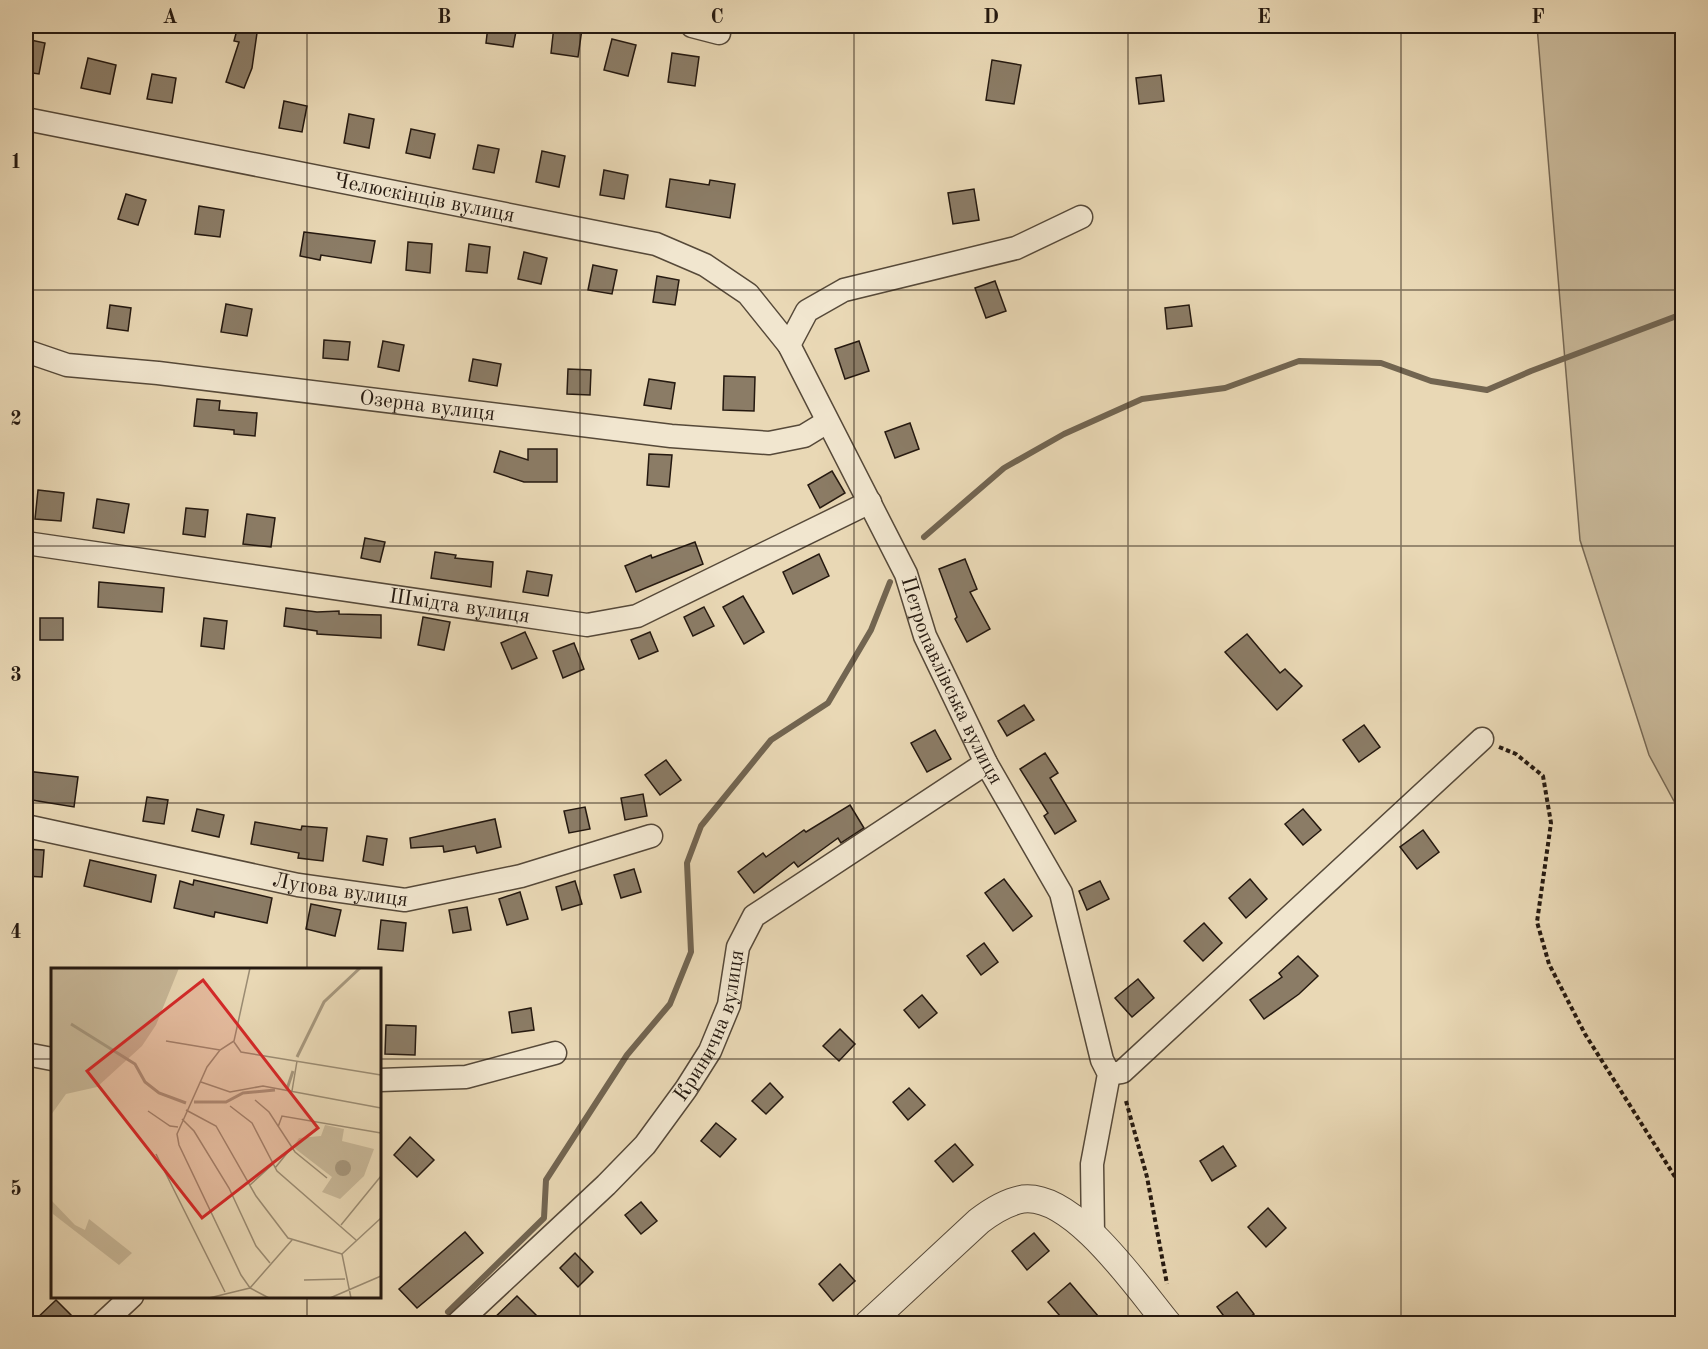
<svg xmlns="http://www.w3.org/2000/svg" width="1708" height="1349" viewBox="0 0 1708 1349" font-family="'Old Standard TT',serif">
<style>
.green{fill:#c8b899;stroke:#766854;stroke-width:1.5}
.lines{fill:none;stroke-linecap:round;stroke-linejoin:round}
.stream{stroke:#726551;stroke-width:6}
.building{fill:#8b7c66;stroke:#251910;stroke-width:1.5}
.minor-casing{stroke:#564939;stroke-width:25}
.tertiary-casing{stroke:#564939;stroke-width:29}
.path{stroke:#251910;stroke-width:4;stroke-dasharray:4.5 3;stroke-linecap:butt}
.minor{stroke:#f1e6cf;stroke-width:22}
.tertiary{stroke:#f1e6cf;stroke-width:27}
.grid{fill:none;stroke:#251910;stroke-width:1.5;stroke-opacity:0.55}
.labels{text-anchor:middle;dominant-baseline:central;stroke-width:4.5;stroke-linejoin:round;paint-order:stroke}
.street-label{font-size:21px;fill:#251910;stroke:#f1e6cf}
.inset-river{fill:none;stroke:#a6977d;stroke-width:3}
.inset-road{fill:none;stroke:#9b8c73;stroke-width:1.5}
.view{fill:#d62828;fill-opacity:0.15;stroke:#d62828;stroke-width:3}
.inset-edge{fill:none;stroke:#251910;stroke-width:3}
.neatline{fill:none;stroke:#251910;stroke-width:2}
.grid-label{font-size:20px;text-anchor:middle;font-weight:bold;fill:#251910}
</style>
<rect width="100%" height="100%" fill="#e9d8b5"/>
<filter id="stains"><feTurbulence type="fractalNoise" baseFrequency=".00333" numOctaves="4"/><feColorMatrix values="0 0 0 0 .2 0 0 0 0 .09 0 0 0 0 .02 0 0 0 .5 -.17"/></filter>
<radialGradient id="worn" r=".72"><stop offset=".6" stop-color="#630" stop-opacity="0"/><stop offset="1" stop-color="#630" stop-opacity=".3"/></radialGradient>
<g class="green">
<path d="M1537 26H1682V816L1649 755 1580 540Z"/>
<path d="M26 1094 30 1112 31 1150 26 1157Z"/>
</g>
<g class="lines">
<g class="stream">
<path d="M924 537 1004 468 1064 434 1142 399 1225 388 1299 361 1381 363 1431 381 1487 390 1531 371 1682 314"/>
<path d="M448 1312 544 1218 546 1180 627 1055 670 1004 691 952 687 863 701 826 771 740 828 703 871 630 890 582"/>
</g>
</g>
<g class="building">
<path d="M238 26H258L252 68 244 88 226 82 239 42 234 41Z"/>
<path d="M488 26H517L513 47 486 43Z"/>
<path d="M554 26 582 29 578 57 551 53Z"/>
<path d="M26 39 45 43 39 74 26 72Z"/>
<path d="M612 39 636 45 628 76 604 70Z"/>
<path d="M672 53 699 57 695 86 668 82Z"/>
<path d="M88 58 116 65 110 94 81 88Z"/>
<path d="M992 60 1021 65 1014 104 986 100Z"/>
<path d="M152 74 176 78 172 103 147 99Z"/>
<path d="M1161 75 1164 101 1139 104 1136 78Z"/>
<path d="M284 101 307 106 302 132 279 128Z"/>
<path d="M349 114 374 119 369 148 344 143Z"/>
<path d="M411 129 435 134 430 158 406 153Z"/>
<path d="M478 145 499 149 494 173 473 169Z"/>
<path d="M542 151 565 156 559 187 536 182Z"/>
<path d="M604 170 628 175 624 199 600 195Z"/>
<path d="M670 179 709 185 710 180 735 184 730 218 666 207Z"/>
<path d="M974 189 979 220 953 224 948 193Z"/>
<path d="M126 194 146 200 138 225 118 219Z"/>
<path d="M199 206 224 210 220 237 195 234Z"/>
<path d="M304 232 375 241 371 263 321 255 320 260 300 256Z"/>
<path d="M408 242 432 244 430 273 406 270Z"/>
<path d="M469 244 490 247 487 273 466 271Z"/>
<path d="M524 252 547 258 541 284 518 279Z"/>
<path d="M593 265 617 270 612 294 588 290Z"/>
<path d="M657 276 679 280 675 305 653 302Z"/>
<path d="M995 281 1006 311 986 318 975 288Z"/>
<path d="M226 304 252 309 247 336 221 332Z"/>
<path d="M110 305 131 308 128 331 107 328Z"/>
<path d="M1189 305 1192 326 1167 329 1165 308Z"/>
<path d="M324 340 350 342 348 360 323 358Z"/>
<path d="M383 341 404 345 399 371 378 367Z"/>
<path d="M859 341 869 371 845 379 835 349Z"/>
<path d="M473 359 501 364 497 386 469 381Z"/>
<path d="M568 369 591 370 590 395 567 394Z"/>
<path d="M724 376 755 377 754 411 723 410Z"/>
<path d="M649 379 675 383 671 409 644 405Z"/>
<path d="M197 399 220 401 219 410 257 413 255 436 234 434V430L194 426Z"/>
<path d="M910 423 919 449 895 458 885 432Z"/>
<path d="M528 449H557V482H524L494 472 500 451 528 460Z"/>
<path d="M649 454 672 455 669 487 647 485Z"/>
<path d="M832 471 845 493 820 508 808 485Z"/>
<path d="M38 490 64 493 61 521 35 519Z"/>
<path d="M97 499 129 504 124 533 93 528Z"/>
<path d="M186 508 208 510 205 537 183 534Z"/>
<path d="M247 514 275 518 271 547 243 544Z"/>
<path d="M365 538 385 542 380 562 361 558Z"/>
<path d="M695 542 703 564 636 592 625 566 651 555 652 558Z"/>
<path d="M435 552 456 555 455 558 493 562 491 587 431 578Z"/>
<path d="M819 554 829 576 793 594 783 572Z"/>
<path d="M965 559 977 589 970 592 990 629 967 642 955 619 957 617 939 569Z"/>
<path d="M527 571 552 575 548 596 523 592Z"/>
<path d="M99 582 164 588 162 612 98 607Z"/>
<path d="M743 596 764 632 744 644 723 607Z"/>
<path d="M704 607 714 626 693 636 684 617Z"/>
<path d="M286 608 317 612 339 611V614L381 615V638L317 634V631L284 626Z"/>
<path d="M423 617 450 622 444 650 418 645Z"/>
<rect x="40" y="618" width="23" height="22"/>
<path d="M204 618 227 621 224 649 201 646Z"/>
<path d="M525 632 537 658 512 669 501 643Z"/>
<path d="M650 632 658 651 639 659 631 640Z"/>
<path d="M1247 634 1280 673 1285 669 1302 686 1277 710 1225 652Z"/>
<path d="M574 643 584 669 563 678 553 651Z"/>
<path d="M1024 705 1034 720 1007 736 998 721Z"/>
<path d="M1364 725 1380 747 1359 762 1343 740Z"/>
<path d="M935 730 951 759 927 772 911 743Z"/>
<path d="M1045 753 1058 773 1050 778 1076 821 1055 834 1044 816 1048 813 1020 769Z"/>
<path d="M666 760 681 780 660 795 645 775Z"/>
<path d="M26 771 78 777 74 807 26 799Z"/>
<path d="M643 794 647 816 625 820 621 798Z"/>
<path d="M147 797 168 800 164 824 143 821Z"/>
<path d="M850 805 864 828 841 843 838 838 798 867 794 862 754 893 738 872 763 853 766 857 804 830 806 832Z"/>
<path d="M585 807 590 829 569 833 564 811Z"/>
<path d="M197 809 224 815 219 837 192 831Z"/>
<path d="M1303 809 1321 830 1303 845 1285 824Z"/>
<path d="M495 819 501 847 477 853 475 846 444 852 443 846 411 848 410 838Z"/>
<path d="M255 822 301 830 302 826 327 828 323 861 298 858 299 853 251 844Z"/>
<path d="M1423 830 1439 852 1417 869 1400 847Z"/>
<path d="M367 836 387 839 383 865 363 861Z"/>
<path d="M26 849 44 850 42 877 26 876Z"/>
<path d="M90 860 156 875 151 902 84 886Z"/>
<path d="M634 869 641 892 621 898 614 875Z"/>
<path d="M1004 879 1032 916 1013 931 985 893Z"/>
<path d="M1250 879 1267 899 1246 918 1229 898Z"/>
<path d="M194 880 272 898 267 923 215 912 214 917 174 908 180 881 193 885Z"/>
<path d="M575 881 582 904 562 910 556 887Z"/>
<path d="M1100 881 1109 899 1087 910 1079 891Z"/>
<path d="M520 892 528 919 507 925 499 899Z"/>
<path d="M311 904 341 910 335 936 306 929Z"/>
<path d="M467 907 471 930 453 933 449 910Z"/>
<path d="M381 920 406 923 403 951 378 949Z"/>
<path d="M1204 923 1222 943 1203 961 1184 941Z"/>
<path d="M984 943 998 962 981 975 967 956Z"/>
<path d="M1298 956 1318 976 1299 994 1264 1019 1250 1000 1282 977 1279 973Z"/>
<path d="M1138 979 1154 998 1132 1017 1115 998Z"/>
<path d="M922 995 937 1013 919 1028 904 1010Z"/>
<path d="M531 1008 534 1030 512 1033 509 1012Z"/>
<path d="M386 1025 416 1026 415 1055 385 1054Z"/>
<path d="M840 1029 855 1044 839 1061 823 1046Z"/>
<path d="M770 1083 783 1097 766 1114 752 1101Z"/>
<path d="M909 1088 925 1105 908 1120 893 1102Z"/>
<path d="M716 1123 736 1139 720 1157 701 1141Z"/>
<path d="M410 1137 434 1160 417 1177 394 1155Z"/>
<path d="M955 1144 973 1165 953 1182 935 1161Z"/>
<path d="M1223 1146 1236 1166 1212 1181 1200 1161Z"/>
<path d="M641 1202 657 1221 641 1234 625 1215Z"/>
<path d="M1268 1208 1286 1228 1266 1247 1248 1227Z"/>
<path d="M465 1232 483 1253 417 1308 399 1289Z"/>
<path d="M1034 1233 1049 1251 1027 1270 1012 1251Z"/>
<path d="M575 1253 593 1272 578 1287 560 1268Z"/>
<path d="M840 1264 855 1281 833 1301 819 1284Z"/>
<path d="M1070 1283 1104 1323H1066L1048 1302Z"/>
<path d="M1237 1292 1254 1314 1242 1323H1229L1217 1307Z"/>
<path d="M517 1296 544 1323H489Z"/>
<path d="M56 1300 71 1315 62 1323H32Z"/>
</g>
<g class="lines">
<g class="minor-casing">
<g id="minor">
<path d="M692 26 719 33"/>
<path id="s1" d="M26 119 656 244 705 265 748 294 789 345 906 574 925 636 986 763 1061 893 1102 1060 1109 1074 1092 1164 1093 1235"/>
<path d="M789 345 807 311 844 290 1016 248 1081 217"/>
<path id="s2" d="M26 351 67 365 158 373 671 436 769 443 804 436 827 422"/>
<path id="s3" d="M26 543 587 625 637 616 870 502"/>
<path id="s4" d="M26 826 298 885 405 900 521 876 651 836"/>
<path d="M26 1054 52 1059"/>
<path d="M1109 1074 1122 1072 1482 739"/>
<path d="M380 1080 466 1077 555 1053"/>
<path d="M102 1324 132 1296"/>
<path id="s5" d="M457 1324 606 1185 645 1145 686 1089 710 1051 729 1005 738 947 754 916 986 763"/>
</g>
</g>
<g class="tertiary-casing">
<path id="tertiary" d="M868 1324 979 1221C992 1211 1006 1202 1023 1199 1074 1193 1138 1288 1168 1324"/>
</g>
<g class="path">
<path d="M1499 747 1516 754 1543 776 1551 823 1537 922 1549 964 1585 1034 1682 1188"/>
<path d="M1126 1101 1147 1177 1167 1284"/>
</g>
<use href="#minor" class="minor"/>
<use href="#tertiary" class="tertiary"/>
</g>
<path class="grid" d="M307 26V970M580 26V1324M854 26V1324M1128 26V1324M1401 26V1324M26 290H1682M26 546H1682M26 803H1682M26 1059H52M380 1059H1682M307 1296V1324"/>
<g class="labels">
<g class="street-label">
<text stroke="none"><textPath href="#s1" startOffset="406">Челюскінців вулиця</textPath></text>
<text stroke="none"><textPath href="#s2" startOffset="406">Озерна вулиця</textPath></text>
<text stroke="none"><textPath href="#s3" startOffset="438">Шмідта вулиця</textPath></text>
<text stroke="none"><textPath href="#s1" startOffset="1186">Петропавлівська вулиця</textPath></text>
<text stroke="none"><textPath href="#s4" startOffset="321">Лугова вулиця</textPath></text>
<text stroke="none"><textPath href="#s5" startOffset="398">Кринична вулиця</textPath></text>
</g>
</g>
<g transform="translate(51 968)">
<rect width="330" height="330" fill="#e9d8b5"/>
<path d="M0 0H128L105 57 91 78 46 119 15 126 0 147ZM274 157 293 161 291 173 323 181 313 208 289 231 271 224 281 209 242 179 248 170 270 168ZM0 232 24 257 34 262 38 251 81 285 68 297 2 246Z" fill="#c8b899"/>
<path d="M284 200a8 8 0 1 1 16 0a8 8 0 1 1-16 0Z" fill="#a6977d"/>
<path class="inset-river" d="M20 56 84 96 94 114 108 125 135 135M246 89 273 34 309 0M236 121 242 103M143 134H175L192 125 224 122"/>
<path class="inset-road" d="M199 0 183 73 169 82 156 99 126 166 128 177 190 307 199 320 218 330M115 73 169 82M183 74 190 84 330 107M150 114 179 124 212 118 330 140M241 123 246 93M204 132 218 144 244 184 276 210M179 138 201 155 226 203 305 272M135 142 165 158 205 228 237 270 291 286M97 143 119 158 127 159M131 151 143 163 178 220 205 278 219 295M227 159 231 148 330 165M105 186 174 324M224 200 241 179M199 217 222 196M290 257 330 208M291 286 330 250M291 286 300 330M253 312 294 311M199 320 241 272M158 330 199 320M279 330 330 308"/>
<path class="view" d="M152 12 267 160 151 250 36 103Z"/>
<rect width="330" height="330" class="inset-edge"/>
</g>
<rect width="1708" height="1349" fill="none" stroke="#e9d8b5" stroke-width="66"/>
<rect x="33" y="33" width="1642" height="1283" class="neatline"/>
<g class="grid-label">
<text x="170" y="23">A</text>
<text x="444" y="23">B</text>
<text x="717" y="23">C</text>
<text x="991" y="23">D</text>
<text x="1264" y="23">E</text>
<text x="1538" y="23">F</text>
<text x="16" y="168">1</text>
<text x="16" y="425">2</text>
<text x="16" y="681">3</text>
<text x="16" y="938">4</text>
<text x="16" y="1195">5</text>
</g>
<rect width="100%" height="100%" filter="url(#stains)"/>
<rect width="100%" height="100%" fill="url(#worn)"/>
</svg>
